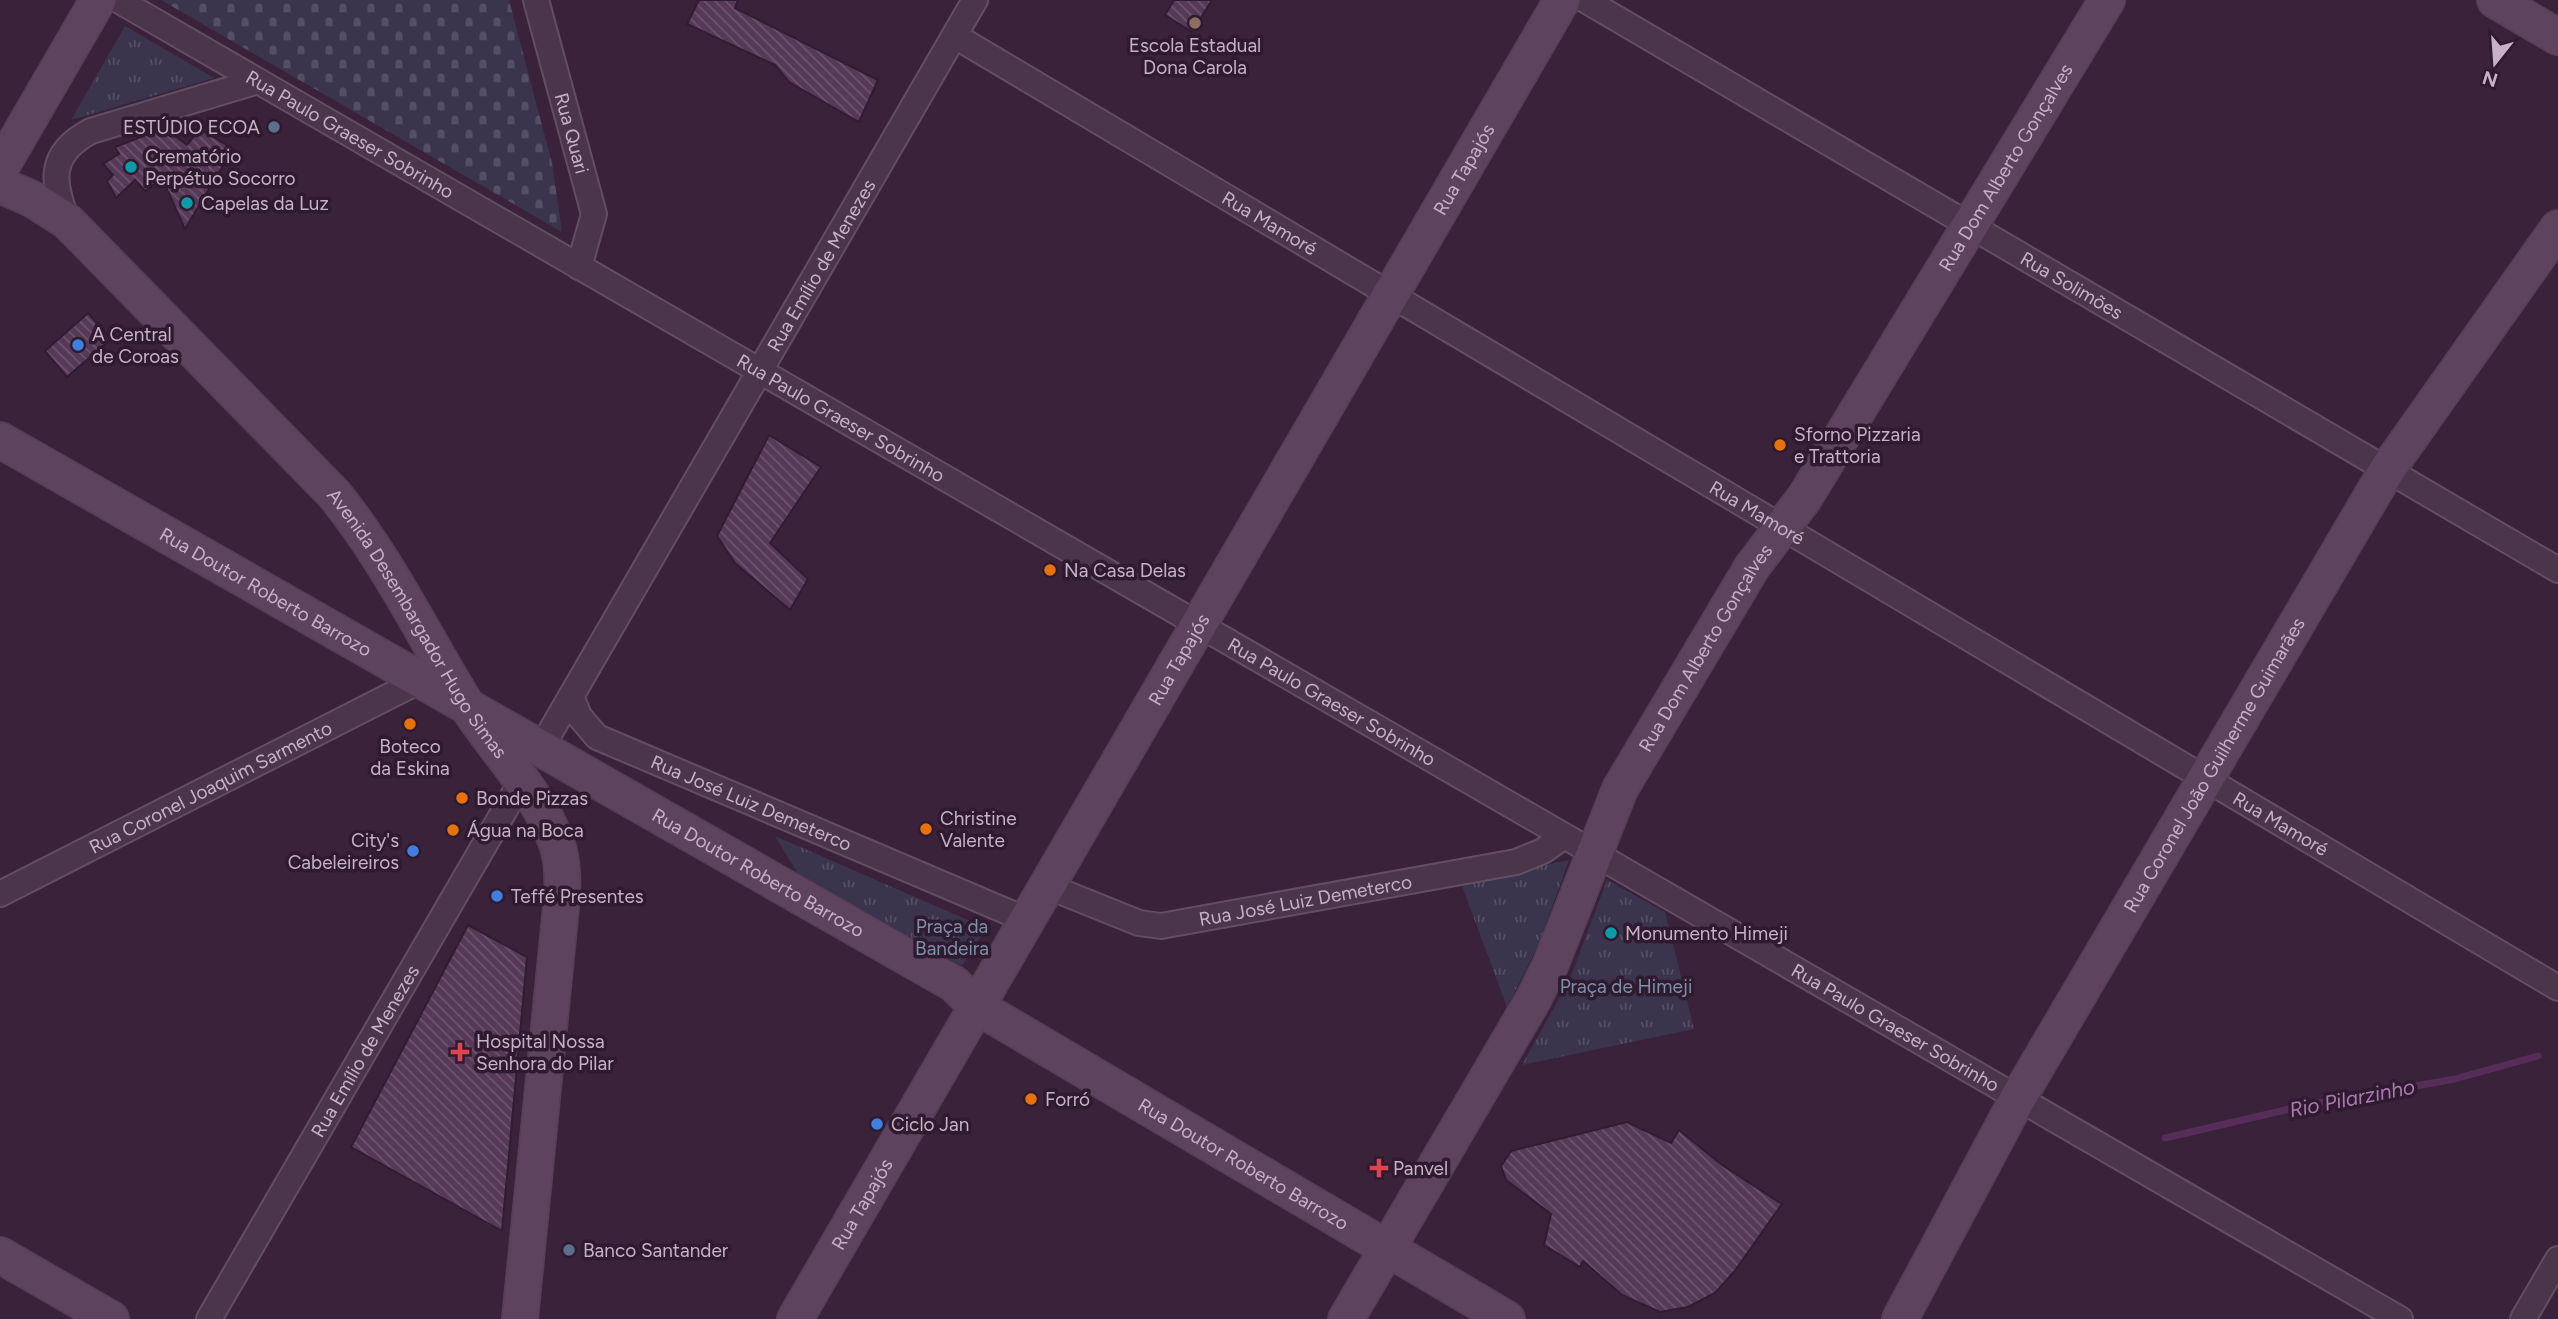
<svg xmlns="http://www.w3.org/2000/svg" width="2558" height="1319" viewBox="0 0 2558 1319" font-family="Figtree,sans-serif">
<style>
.cemetery{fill:url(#cemetery-stones)}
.park{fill:url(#park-tufts)}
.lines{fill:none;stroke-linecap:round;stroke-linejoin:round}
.stream{stroke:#562d58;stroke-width:7}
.building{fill:url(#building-back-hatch);stroke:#311d32;stroke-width:2}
.street-casing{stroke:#624e63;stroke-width:28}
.secondary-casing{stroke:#543f54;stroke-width:38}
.street{stroke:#4b354b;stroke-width:24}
.secondary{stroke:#5e435e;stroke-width:35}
.education-dot{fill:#8d6e63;stroke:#2f1b30;stroke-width:2.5}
.service-dot{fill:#5c6f8a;stroke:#2f1b30;stroke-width:2.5}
.culture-dot{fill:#0f9aa8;stroke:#2f1b30;stroke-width:2.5}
.shop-dot{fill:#3f7fe0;stroke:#2f1b30;stroke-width:2.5}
.food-dot{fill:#e8710a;stroke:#2f1b30;stroke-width:2.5}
.health-dot{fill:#e0444e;stroke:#2f1b30;stroke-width:2.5}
.labels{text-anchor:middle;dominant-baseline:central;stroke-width:7;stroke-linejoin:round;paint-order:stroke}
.poi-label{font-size:19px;fill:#c7b1c7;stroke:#2f1b30;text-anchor:start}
.street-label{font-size:19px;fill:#c7b1c7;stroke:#2f1b30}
.park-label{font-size:19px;fill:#7e8fa8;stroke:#2f1b30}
.water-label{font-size:21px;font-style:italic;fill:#ad78b0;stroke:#2f1b30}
</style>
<defs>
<pattern id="cemetery-stones" width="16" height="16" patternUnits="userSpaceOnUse" patternTransform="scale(1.75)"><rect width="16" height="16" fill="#3a344d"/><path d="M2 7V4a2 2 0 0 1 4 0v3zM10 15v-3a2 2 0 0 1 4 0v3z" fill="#554f65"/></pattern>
<pattern id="park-tufts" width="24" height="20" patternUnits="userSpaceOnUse" patternTransform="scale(1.75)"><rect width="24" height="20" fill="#3a344d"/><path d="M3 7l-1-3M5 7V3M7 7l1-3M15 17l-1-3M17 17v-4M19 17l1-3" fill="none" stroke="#554f65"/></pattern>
<pattern id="building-back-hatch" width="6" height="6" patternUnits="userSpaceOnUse" patternTransform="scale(1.75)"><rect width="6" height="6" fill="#563957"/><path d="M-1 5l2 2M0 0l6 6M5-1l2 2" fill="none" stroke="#6d536e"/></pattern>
</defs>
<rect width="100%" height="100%" fill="#3a223b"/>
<path class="cemetery" d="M161 0H509L552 163 562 232Z"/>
<g class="park">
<path d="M125 26 214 78 71 120Z"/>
<path d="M775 836 986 928 962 966 798 874Z"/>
<path d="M1569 860 1537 948 1507 1007 1461 883Z"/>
<path d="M1607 880 1665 912 1694 1029 1522 1065 1570 979Z"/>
</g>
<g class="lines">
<path class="stream" d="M2165 1138 2307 1105 2455 1079 2538 1056"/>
</g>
<g class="building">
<path d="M699 0H738L735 8 878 80 859 122 789 82 775 65 687 24Z"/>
<path d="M1174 0H1212L1192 32 1165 15Z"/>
<path d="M164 128 187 145 200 129 233 149 185 229 162 178 145 191 135 180 116 198 107 181 113 175 103 164 119 154 115 147Z"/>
<path d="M88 313 111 339 67 377 45 351Z"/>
<path d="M769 435 821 467 770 543 808 579 790 610 735 563 717 536Z"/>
<path d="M468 925 527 957 502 1231 351 1147Z"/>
<path d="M1627 1122 1671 1143 1679 1130 1722 1165 1782 1204 1734 1272 1715 1293 1688 1307 1660 1312 1622 1295 1583 1261 1580 1267 1544 1245 1551 1214 1506 1180 1501 1166 1511 1151Z"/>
</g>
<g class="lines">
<g class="street-casing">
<g id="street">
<path id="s1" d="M118 0 2400 1319"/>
<path id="s2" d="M536 0 594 214 579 267"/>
<path id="s3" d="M1585 0 2558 570"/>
<path id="s4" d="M955 36 2558 988"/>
<path d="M68 222C52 183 47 154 91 131L258 81"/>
<path id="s5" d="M571 696 579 716 597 737 1027 920"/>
<path id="s6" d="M541 748 975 0"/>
<path id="s7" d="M1047 886 1139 923 1161 926 1516 862 1543 851 1564 836"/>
<path id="s8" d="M0 894 421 680"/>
<path id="s9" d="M209 1319 521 782"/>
<path d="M2523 1319 2558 1259"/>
</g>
</g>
<g class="secondary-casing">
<g id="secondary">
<path d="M2495 0 2558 37"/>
<path d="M0 169 98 0"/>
<path id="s10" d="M0 185 32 199 68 222 334 494C387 559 423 635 467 706 496 751 539 793 557 844 563 861 563 879 562 897L520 1319"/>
<path id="s11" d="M0 440 954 984 976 1006 1507 1319"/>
<path d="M0 1255 111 1319"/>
<path id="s12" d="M795 1319 1562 0"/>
<path id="s13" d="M1346 1319 1533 1000 1550 966 1620 789 1752 567 1805 497 2107 0"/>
<path id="s14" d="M1900 1319 2018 1098 2387 470 2558 228"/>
</g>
</g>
<use href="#street" class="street"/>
<use href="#secondary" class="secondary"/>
</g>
<circle class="education-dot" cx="1195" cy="23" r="7"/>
<g class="service-dot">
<circle cx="274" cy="127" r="7"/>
<circle cx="569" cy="1250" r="7"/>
</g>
<g class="culture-dot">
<circle cx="131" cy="167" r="7"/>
<circle cx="187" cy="203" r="7"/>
<circle cx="1611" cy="933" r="7"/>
</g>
<g class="shop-dot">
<circle cx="78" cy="345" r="7"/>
<circle cx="413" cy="851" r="7"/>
<circle cx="497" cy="896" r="7"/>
<circle cx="877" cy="1124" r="7"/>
</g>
<g class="food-dot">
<circle cx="1780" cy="445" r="7"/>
<circle cx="1050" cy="570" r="7"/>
<circle cx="410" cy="724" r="7"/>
<circle cx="462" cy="798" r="7"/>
<circle cx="926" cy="829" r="7"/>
<circle cx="453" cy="830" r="7"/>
<circle cx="1031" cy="1099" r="7"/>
</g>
<g class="health-dot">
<path d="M456.5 1041.5h7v7h7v7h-7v7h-7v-7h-7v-7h7z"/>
<path d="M1375.5 1157.5h7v7h7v7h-7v7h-7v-7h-7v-7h7z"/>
</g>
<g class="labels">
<g class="poi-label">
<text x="1195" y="45" text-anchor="middle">Escola Estadual<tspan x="1195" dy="22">Dona Carola</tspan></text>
<text x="260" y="127" text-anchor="end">ESTÚDIO ECOA</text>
<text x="145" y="156">Crematório<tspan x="145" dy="22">Perpétuo Socorro</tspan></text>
<text x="201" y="203">Capelas da Luz</text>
<text x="92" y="334">A Central<tspan x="92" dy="22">de Coroas</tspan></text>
<text x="1794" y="434">Sforno Pizzaria<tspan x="1794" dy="22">e Trattoria</tspan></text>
<text x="1064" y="570">Na Casa Delas</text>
<text x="410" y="746" text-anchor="middle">Boteco<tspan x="410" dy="22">da Eskina</tspan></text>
<text x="476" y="798">Bonde Pizzas</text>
<text x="940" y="818">Christine<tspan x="940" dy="22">Valente</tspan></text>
<text x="467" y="830">Água na Boca</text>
<text x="399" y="840" text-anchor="end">City's<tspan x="399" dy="22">Cabeleireiros</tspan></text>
<text x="511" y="896">Teffé Presentes</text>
<text x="1625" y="933">Monumento Himeji</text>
<text x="476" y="1041">Hospital Nossa<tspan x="476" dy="22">Senhora do Pilar</tspan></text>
<text x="1045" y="1099">Forró</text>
<text x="891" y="1124">Ciclo Jan</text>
<text x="1393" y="1168">Panvel</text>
<text x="583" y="1250">Banco Santander</text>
</g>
<g class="street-label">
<text stroke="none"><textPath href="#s2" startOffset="138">Rua Quari</textPath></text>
<text stroke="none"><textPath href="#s1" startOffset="268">Rua Paulo Graeser Sobrinho</textPath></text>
<text stroke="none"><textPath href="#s13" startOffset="1330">Rua Dom Alberto Gonçalves</textPath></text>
<text stroke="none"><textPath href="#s12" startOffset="1330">Rua Tapajós</textPath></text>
<text stroke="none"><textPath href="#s4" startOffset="366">Rua Mamoré</textPath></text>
<text stroke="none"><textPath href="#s6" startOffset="558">Rua Emílio de Menezes</textPath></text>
<text stroke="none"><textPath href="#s3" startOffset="564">Rua Solimões</textPath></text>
<text stroke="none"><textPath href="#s1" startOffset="835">Rua Paulo Graeser Sobrinho</textPath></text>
<text stroke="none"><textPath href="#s4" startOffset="933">Rua Mamoré</textPath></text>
<text stroke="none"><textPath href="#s11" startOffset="306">Rua Doutor Roberto Barrozo</textPath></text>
<text stroke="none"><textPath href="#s10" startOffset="612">Avenida Desembargador Hugo Simas</textPath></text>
<text stroke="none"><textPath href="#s13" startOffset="763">Rua Dom Alberto Gonçalves</textPath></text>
<text stroke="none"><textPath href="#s12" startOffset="763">Rua Tapajós</textPath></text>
<text stroke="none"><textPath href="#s1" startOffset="1402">Rua Paulo Graeser Sobrinho</textPath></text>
<text stroke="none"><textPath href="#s14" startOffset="637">Rua Coronel João Guilherme Guimarães</textPath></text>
<text stroke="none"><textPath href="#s8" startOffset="236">Rua Coronel Joaquim Sarmento</textPath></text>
<text stroke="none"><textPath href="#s5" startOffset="217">Rua José Luiz Demeterco</textPath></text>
<text stroke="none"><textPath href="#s4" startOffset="1542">Rua Mamoré</textPath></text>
<text stroke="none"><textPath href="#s11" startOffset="873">Rua Doutor Roberto Barrozo</textPath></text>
<text stroke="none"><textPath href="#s7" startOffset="268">Rua José Luiz Demeterco</textPath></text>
<text stroke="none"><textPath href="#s1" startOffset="2053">Rua Paulo Graeser Sobrinho</textPath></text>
<text stroke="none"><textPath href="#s9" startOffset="310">Rua Emílio de Menezes</textPath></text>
<text stroke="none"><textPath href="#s11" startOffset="1440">Rua Doutor Roberto Barrozo</textPath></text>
<text stroke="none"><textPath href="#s12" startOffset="133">Rua Tapajós</textPath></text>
</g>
<g class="park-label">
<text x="952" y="926">Praça da<tspan x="952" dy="22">Bandeira</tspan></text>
<text x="1626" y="986">Praça de Himeji</text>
</g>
<g class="water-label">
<text transform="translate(2352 1098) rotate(-11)">Rio Pilarzinho</text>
</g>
</g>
<g transform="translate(2495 63) rotate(197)" stroke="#2f1b30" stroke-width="5" paint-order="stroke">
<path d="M0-5L12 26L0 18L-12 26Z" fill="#c7b1c7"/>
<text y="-10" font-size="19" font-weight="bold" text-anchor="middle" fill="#c7b1c7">N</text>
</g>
</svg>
